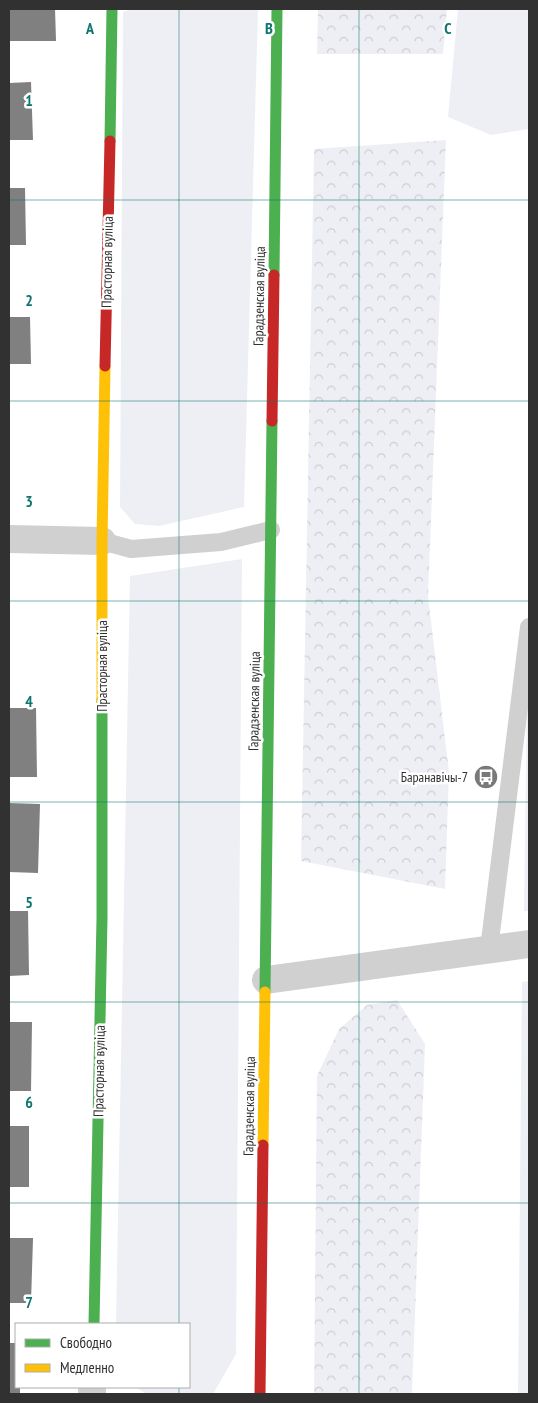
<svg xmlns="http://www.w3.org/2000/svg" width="538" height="1403" viewBox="0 0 538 1403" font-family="'PT Sans Narrow',sans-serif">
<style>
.green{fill:#eeeff5}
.forest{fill:url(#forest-crowns)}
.building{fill:#808080}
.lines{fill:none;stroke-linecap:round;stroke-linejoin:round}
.lane{stroke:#d0d0d0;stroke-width:18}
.street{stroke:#d0d0d0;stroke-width:28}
.fast{stroke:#4caf50;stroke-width:11}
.slow{stroke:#ffc107;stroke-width:11}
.jam{stroke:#c62828;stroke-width:11}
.grid{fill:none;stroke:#0f766e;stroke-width:1;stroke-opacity:0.55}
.labels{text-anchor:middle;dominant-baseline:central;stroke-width:5;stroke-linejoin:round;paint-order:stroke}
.street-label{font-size:14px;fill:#313131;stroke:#fff}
.poi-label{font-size:14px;fill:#313131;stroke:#fff;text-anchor:end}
.grid-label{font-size:16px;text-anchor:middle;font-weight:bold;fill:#0f766e;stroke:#fff;stroke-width:5;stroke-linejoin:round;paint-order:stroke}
</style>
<defs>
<pattern id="forest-crowns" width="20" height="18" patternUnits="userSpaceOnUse" patternTransform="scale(1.25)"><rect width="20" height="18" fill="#eeeff5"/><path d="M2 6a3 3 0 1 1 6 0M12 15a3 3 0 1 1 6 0" fill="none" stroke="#cdcdd2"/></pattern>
</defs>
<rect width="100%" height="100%" fill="#fff"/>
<g class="green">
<path d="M132 9H258L244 507 159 526 135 524 120 507 123 12Z"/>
<path d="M458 9H529V129L491 135 448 117Z"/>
<path d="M242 559 236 1354 213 1394H146L136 1387H189V1324H116L130 576Z"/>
<path d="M529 561V911H524Z"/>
<path d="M529 981V1394H518L522 982Z"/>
</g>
<g class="forest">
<path d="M318 9H447L443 54H317Z"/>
<path d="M446 140 428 596 449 772 445 889 301 861 314 149Z"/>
<path d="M397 1000 425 1044 412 1394H314L317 1076 339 1029 367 1005Z"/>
</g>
<g class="building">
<path d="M9 9H55L56 41H9Z"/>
<path d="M31 82 33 140H9V83Z"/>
<path d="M9 188H25L26 245H9Z"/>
<path d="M9 317H30L31 364H9Z"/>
<path d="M9 708H36L37 777H9Z"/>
<path d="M9 803 40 804 38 873 9 872Z"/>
<path d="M9 911H28L29 975 9 976Z"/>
<path d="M9 1022H32L31 1091H9Z"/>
<rect x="9" y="1126" width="20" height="61"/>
<path d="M9 1238H33L31 1303H9Z"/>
<path d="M9 1343H16V1387H20V1394H9Z"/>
</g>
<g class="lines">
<g class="lane">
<path d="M102 541 131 549 221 542 271 530"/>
<path d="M489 949 529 627"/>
</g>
<g class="street">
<path d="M9 539 102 541"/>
<path d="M266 980 529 944"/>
<path d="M92 1394V1387"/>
</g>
<g class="fast">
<path d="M110 141 112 9"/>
<path d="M274 275 277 9"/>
<path d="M265 992 272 421"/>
<path d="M94 1324 102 918V700"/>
</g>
<g class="slow">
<path d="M102 700V541L105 366"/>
<path d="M263 1145 265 992"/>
</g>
<g class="jam">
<path d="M105 366 110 141"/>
<path d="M272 421 274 275"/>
<path d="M260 1394 263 1145"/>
</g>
</g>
<path class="grid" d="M179 9V1324M359 9V1394M9 200H529M9 401H529M9 601H529M9 802H529M9 1002H529M9 1203H529M179 1387V1394"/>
<defs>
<g id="bus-disc" transform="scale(1.25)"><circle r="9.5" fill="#797979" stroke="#fff"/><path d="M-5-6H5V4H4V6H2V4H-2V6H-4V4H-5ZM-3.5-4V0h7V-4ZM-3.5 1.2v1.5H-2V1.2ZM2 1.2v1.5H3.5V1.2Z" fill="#fff"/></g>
</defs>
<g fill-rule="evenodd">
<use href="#bus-disc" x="486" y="777"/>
</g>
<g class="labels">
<g class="street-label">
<text transform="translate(107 262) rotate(-89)">Прасторная вуліца</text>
<text transform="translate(259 296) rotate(-89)">Гарадзенская вуліца</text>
<text transform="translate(102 666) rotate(-90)">Прасторная вуліца</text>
<text transform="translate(254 701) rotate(-89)">Гарадзенская вуліца</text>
<text transform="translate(99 1071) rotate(-89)">Прасторная вуліца</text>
<text transform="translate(249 1106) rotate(-89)">Гарадзенская вуліца</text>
</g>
<g class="poi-label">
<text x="468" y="777">Баранавічы-7</text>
</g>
</g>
<g class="grid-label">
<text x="90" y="34">A</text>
<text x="269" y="34">B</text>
<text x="448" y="34">C</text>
<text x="29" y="106">1</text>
<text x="29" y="306">2</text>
<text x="29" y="507">3</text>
<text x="29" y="707">4</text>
<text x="29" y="908">5</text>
<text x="29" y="1108">6</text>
<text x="29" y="1308">7</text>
</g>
<rect width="538" height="1403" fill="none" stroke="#313131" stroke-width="20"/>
<rect x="15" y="1323" width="175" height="65" fill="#ffffff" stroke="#adadad"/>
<rect x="25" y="1339" width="25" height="8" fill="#4caf50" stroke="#adadad"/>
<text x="60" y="1348" font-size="15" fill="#313131">Свободно</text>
<rect x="25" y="1364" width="25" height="8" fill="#ffc107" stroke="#adadad"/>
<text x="60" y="1373" font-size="15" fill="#313131">Медленно</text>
</svg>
